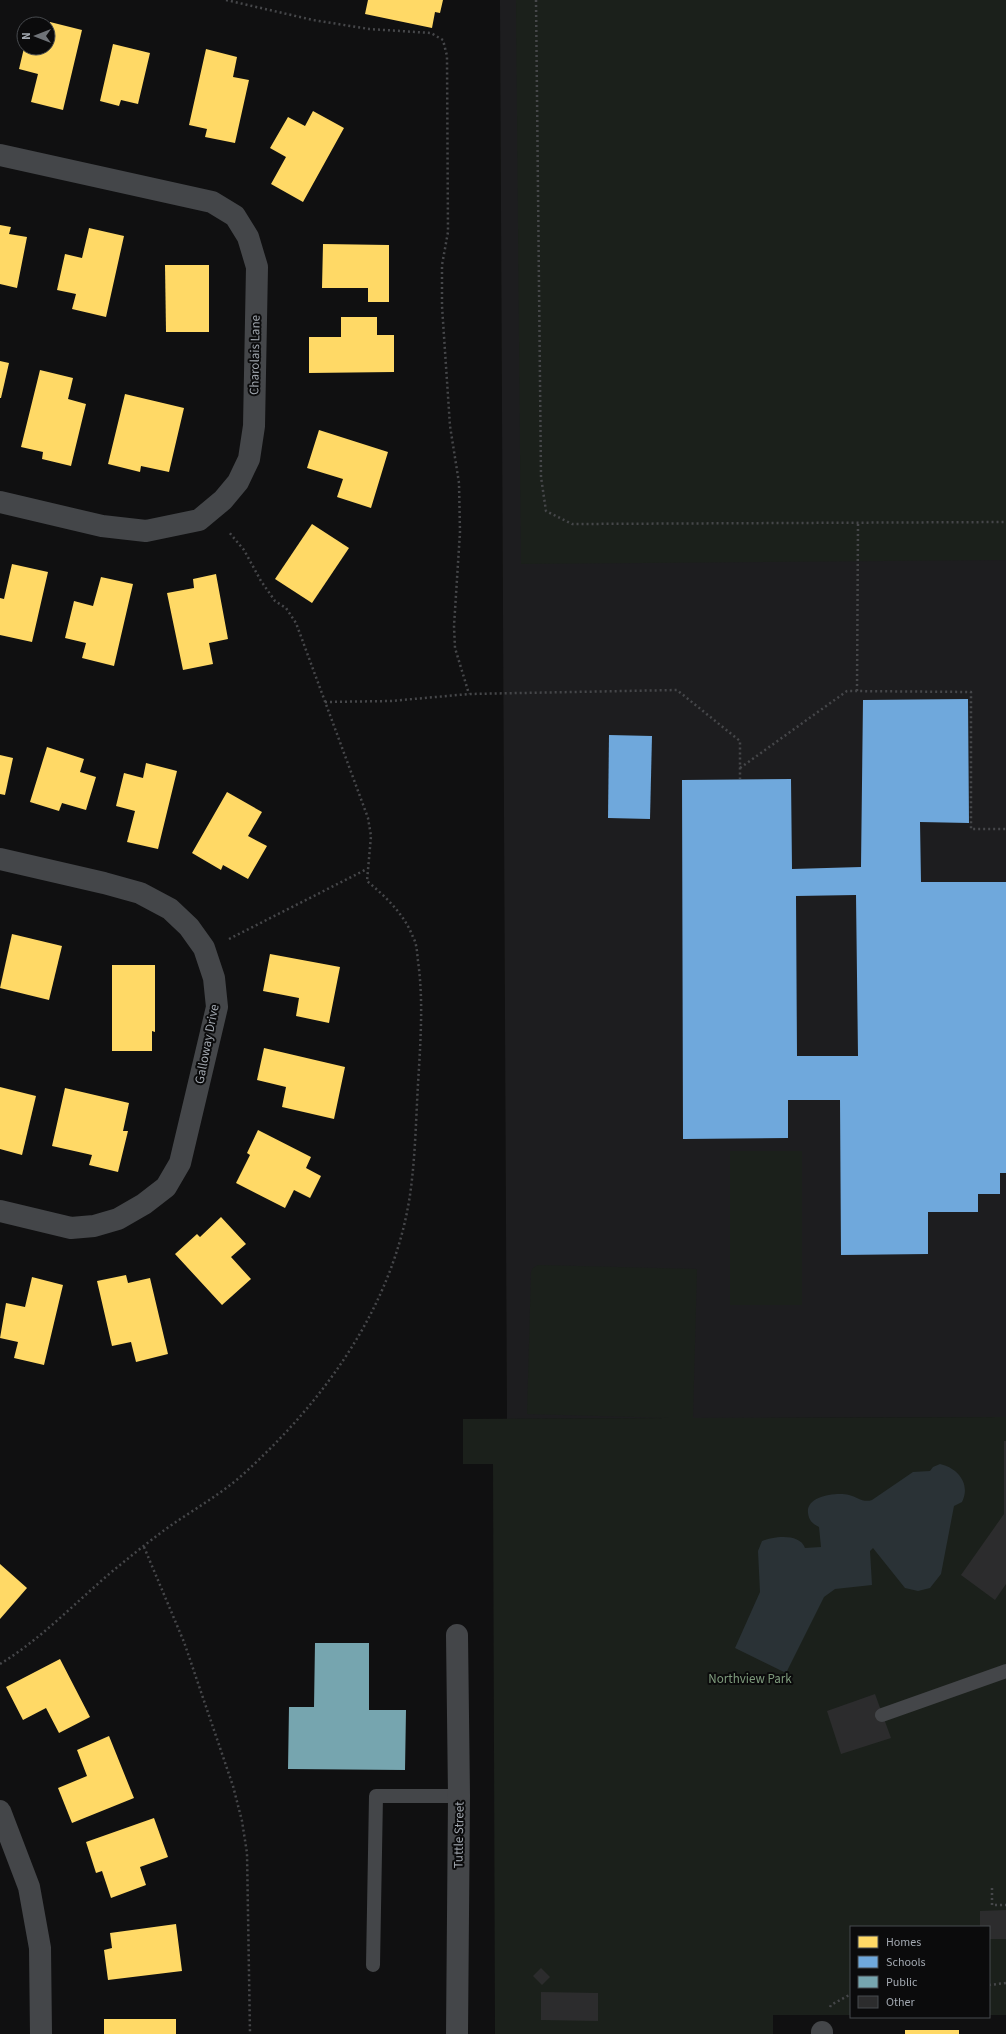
<svg xmlns="http://www.w3.org/2000/svg" width="1006" height="2034" viewBox="0 0 1006 2034" font-family="'Source Sans 3',sans-serif">
<style>
.built{fill:#1d1d1f}
.green{fill:#1b201b}
.water{fill:#2a3236}
.homes{fill:#ffd966}
.schools{fill:#6fa8dc;fill-rule:evenodd}
.public{fill:#76a5af}
.building{fill:#2c2c2d}
.lines{fill:none;stroke-linecap:round;stroke-linejoin:round}
.path{stroke:#46474a;stroke-width:2.5;stroke-dasharray:2 3;stroke-linecap:butt}
.lane{stroke:#444649;stroke-width:14}
.street{stroke:#444649;stroke-width:22}
.labels{text-anchor:middle;dominant-baseline:central;stroke-width:4;stroke-linejoin:round;paint-order:stroke}
.street-label{font-size:13px;fill:#a2a8b0;stroke:#0b0b0c}
.park-label{font-size:13px;fill:#7d997b;stroke:#0b0b0c}
</style>
<rect width="100%" height="100%" fill="#101011"/>
<path class="built" d="M500 0H1006V1417L507 1419Z"/>
<g class="green">
<path d="M516 0H1006V560L521 564Z"/>
<rect x="730" y="1151" width="72" height="154"/>
<path d="M538 1265 697 1269 693 1418 1006 1417V2015H989V1927H851V2015H773V2034H495L493 1464H463V1419L670 1418 527 1414 531 1272 533 1268Z"/>
</g>
<path class="water" d="M940 1464C958 1468 971 1484 962 1502L954 1506 941 1574 930 1588 918 1591 905 1588 873 1548 870 1551 872 1585 835 1589 824 1597 786 1673 735 1648 760 1592 758 1551 762 1541C774 1536 800 1533 805 1548L821 1547 819 1527C813 1524 809 1521 808 1513 806 1496 836 1492 849 1495 857 1497 863 1503 872 1500L913 1472 930 1471 933 1467Z"/>
<g class="homes">
<path d="M368 0H443L440 13 435 12 432 28 365 14Z"/>
<path d="M50 22 82 30 63 110 31 102 38 74 19 69 24 48H48Z"/>
<path d="M113 44 150 53 138 104 121 100 119 106 100 101Z"/>
<path d="M206 49 237 57 233 77 249 80 235 143 205 137 207 129 189 125Z"/>
<path d="M313 111 344 128 303 202 271 184 286 157 270 148 288 117 305 126Z"/>
<path d="M0 225 11 227 9 234 27 237 17 288 0 284Z"/>
<path d="M89 228 124 236 106 317 72 309 76 294 57 290 65 254 82 258Z"/>
<path d="M323 244 389 245V302H368V288H322Z"/>
<path d="M165 265H209V332H166Z"/>
<path d="M341 317H377V335H394V372L309 373V337H341Z"/>
<path d="M0 361 9 363 1 398H0Z"/>
<path d="M40 370 73 378 68 399 86 404 71 466 42 459 43 452 21 447Z"/>
<path d="M125 394 184 408 169 472 141 466 140 472 108 464Z"/>
<path d="M319 430 388 452 371 508 337 497 343 479 307 468Z"/>
<path d="M312 524 349 548 312 603 275 579Z"/>
<path d="M12 564 48 572 32 642 0 635V598L4 599Z"/>
<path d="M216 574 228 639 209 643 213 664 183 670 167 593 194 588 193 579Z"/>
<path d="M101 577 133 584 114 666 82 658 86 643 65 638 74 601 93 606Z"/>
<path d="M47 747 84 759 80 772 96 777 86 810 62 803 59 811 30 802Z"/>
<path d="M0 755 13 758 5 795 0 794Z"/>
<path d="M146 763 177 771 158 849 127 842 135 811 116 806 124 773 143 778Z"/>
<path d="M227 792 262 812 248 836 267 846 248 879 223 865 221 870 192 853Z"/>
<path d="M12 934 62 946 49 1000 0 988Z"/>
<path d="M270 954 340 967 329 1023 296 1016 299 998 263 991Z"/>
<path d="M112 965H155V1032L152 1031V1051H112Z"/>
<path d="M264 1048 345 1067 334 1119 282 1107 286 1087 257 1080Z"/>
<path d="M0 1087 36 1096 22 1155 0 1149Z"/>
<path d="M65 1088 129 1103 123 1131H128L118 1172 89 1165 92 1155 52 1146Z"/>
<path d="M258 1130 311 1157 306 1168 321 1176 310 1198 294 1190 285 1208 236 1183 250 1155 247 1153Z"/>
<path d="M221 1217 246 1244 231 1257 251 1279 222 1305 175 1254 197 1234 200 1237Z"/>
<path d="M126 1275 128 1283 150 1278 168 1354 136 1362 131 1342 112 1346 97 1281Z"/>
<path d="M32 1277 63 1285 44 1365 14 1358 18 1342 0 1338 6 1303 25 1307Z"/>
<path d="M0 1564 27 1588 0 1619Z"/>
<path d="M60 1659 90 1717 59 1733 46 1708 23 1720 6 1687Z"/>
<path d="M109 1736 134 1798 72 1823 58 1788 87 1776 77 1750Z"/>
<path d="M154 1818 168 1857 140 1867 146 1885 111 1898 102 1871 96 1873 86 1842Z"/>
<path d="M176 1924 182 1971 108 1980 104 1950 112 1948 110 1933Z"/>
<rect x="104" y="2019" width="72" height="15"/>
<rect x="905" y="2030" width="54" height="4"/>
</g>
<g class="schools">
<path d="M968 699 969 823 920 822 921 882H1006V1173H1000V1194H978V1212H928V1254L841 1255 840 1100H788V1138L683 1139 682 780 791 779 792 869 861 867 863 700ZM856 895 858 1056H797L796 896Z"/>
<path d="M609 735 652 736 650 819 608 818Z"/>
</g>
<path class="public" d="M315 1643H369V1710H406L405 1770 288 1769 289 1707H314Z"/>
<g class="building">
<path d="M1004 1441H1006V1584L995 1600 961 1575 1004 1514Z"/>
<path d="M875 1694 891 1738 841 1754 827 1711Z"/>
<path d="M1006 1910V1939H989V1927H980V1911Z"/>
<path d="M541 1968 550 1977 542 1985 533 1976Z"/>
<path d="M541 1992 598 1993V2021L541 2020Z"/>
</g>
<g class="lines">
<g class="path">
<path d="M226 0 313 20 369 29 431 33 443 40 447 56 448 232 442 265V306L450 426 459 483 460 532 454 626 455 648 469 694"/>
<path d="M536 0 541 477 546 511 572 524 1006 522"/>
<path d="M857 691 858 524"/>
<path d="M325 702 391 701 469 694 677 690 740 741V779"/>
<path d="M740 768 847 691 971 692V829H1006"/>
<path d="M229 939 367 869"/>
<path d="M144 1547 184 1642 233 1786 242 1821 247 1853 250 2034"/>
<path d="M0 1664C46 1636 83 1594 125 1561 137 1551 150 1541 163 1531 188 1513 215 1498 239 1478 322 1404 393 1308 410 1195 416 1153 416 1110 419 1068 421 1032 423 997 418 961 417 953 417 944 413 937 404 914 386 897 367 881L371 836 368 818 296 623 286 608 275 601 261 581 244 550 228 531"/>
<path d="M992 1888V1905H1006"/>
<path d="M989 1985 1006 1983"/>
<path d="M830 2007 831 2005 851 1994"/>
</g>
<g class="lane">
<path d="M882 1715 1006 1671"/>
<path d="M373 1965 376 1796H459"/>
</g>
<g class="street">
<path d="M0 155 212 202 235 216 248 237 257 267 254 426 249 459 238 482 223 500 199 520 146 531 102 526 0 502"/>
<path d="M0 859 104 883 140 893 170 909 189 927 204 948 214 978 217 1007 180 1163 166 1187 144 1204 118 1219 94 1226 71 1228 0 1211"/>
<path d="M0 1811 29 1887 40 1948 41 2034"/>
<path d="M457 2034 459 1796 457 1635"/>
<path d="M822 2034V2032"/>
</g>
</g>
<g class="labels">
<g class="street-label">
<text transform="translate(255 355) rotate(-89)">Charolais Lane</text>
<text transform="translate(207 1044) rotate(-79)">Galloway Drive</text>
<text transform="translate(459 1835) rotate(-89)">Tuttle Street</text>
</g>
<g class="park-label">
<text x="750" y="1679">Northview Park</text>
</g>
</g>
<rect x="850" y="1926" width="140" height="92" fill="#0b0b0c" stroke="#474a4e"/>
<rect x="858" y="1936" width="20" height="12" fill="#ffd966" stroke="#474a4e"/>
<text x="886" y="1946" font-size="12" fill="#a2a8b0">Homes</text>
<rect x="858" y="1956" width="20" height="12" fill="#6fa8dc" stroke="#474a4e"/>
<text x="886" y="1966" font-size="12" fill="#a2a8b0">Schools</text>
<rect x="858" y="1976" width="20" height="12" fill="#76a5af" stroke="#474a4e"/>
<text x="886" y="1986" font-size="12" fill="#a2a8b0">Public</text>
<rect x="858" y="1996" width="20" height="12" fill="#2c2c2d" stroke="#474a4e"/>
<text x="886" y="2006" font-size="12" fill="#a2a8b0">Other</text>
<g transform="translate(36 36) rotate(270)"><circle r="19" fill="#0b0b0c" stroke="#474a4e"/>
<path d="M0-3L7 15L0 10L-7 15Z" fill="#6f7378"/>
<text y="-6" font-size="11" font-weight="bold" text-anchor="middle" fill="#a2a8b0">N</text>
</g>
</svg>
